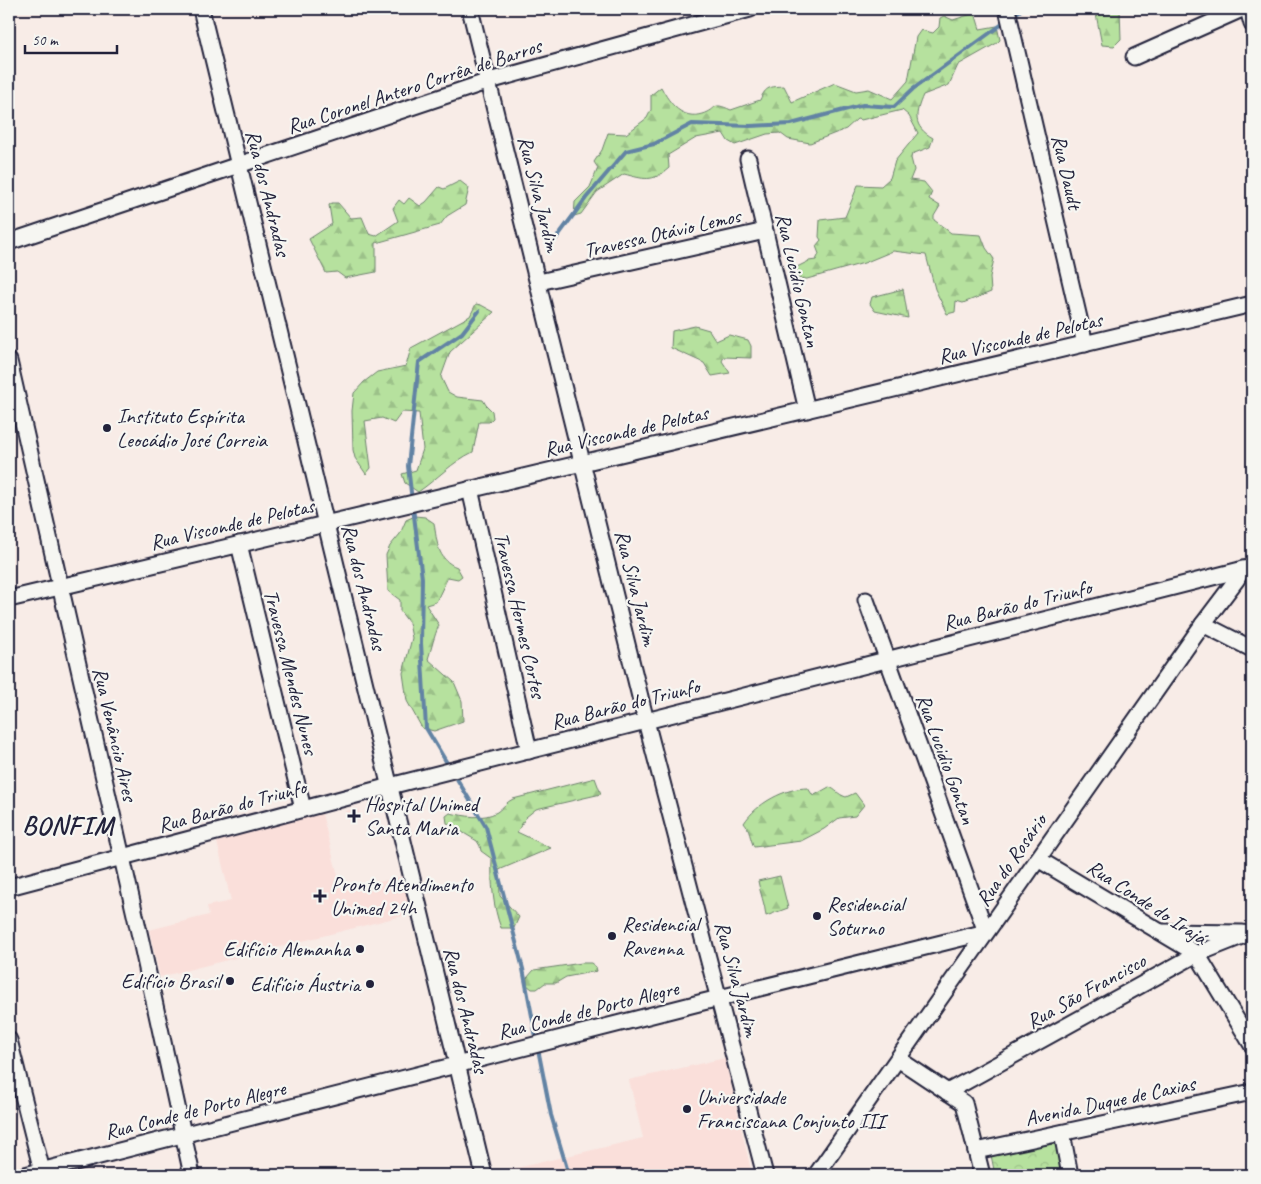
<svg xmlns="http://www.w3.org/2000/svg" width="1261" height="1184" viewBox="0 0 1261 1184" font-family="Caveat,sans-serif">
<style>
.built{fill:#fadfda}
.forest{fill:url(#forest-firs);stroke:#6c826c}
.park{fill:url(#park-crowns);stroke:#6c826c}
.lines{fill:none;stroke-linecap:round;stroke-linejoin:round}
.stream{stroke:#6283a4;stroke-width:4}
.minor-casing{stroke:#22223b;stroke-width:19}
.minor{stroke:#f6f6f2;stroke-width:15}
.poi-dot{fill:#22223b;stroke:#f6f6f2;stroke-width:2}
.labels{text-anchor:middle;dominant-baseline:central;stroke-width:4.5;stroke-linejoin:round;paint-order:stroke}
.street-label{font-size:21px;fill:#22223b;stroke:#f6f6f2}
.poi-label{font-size:21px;fill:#22223b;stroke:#f6f6f2;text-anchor:start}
.district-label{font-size:26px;font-weight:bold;letter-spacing:1px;fill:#22223b;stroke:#f6f6f2}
</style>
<defs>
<pattern id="forest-firs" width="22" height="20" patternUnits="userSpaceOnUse" patternTransform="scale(1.25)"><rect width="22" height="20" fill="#b6e19e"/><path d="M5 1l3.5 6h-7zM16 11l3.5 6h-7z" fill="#9cc189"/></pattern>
<pattern id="park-crowns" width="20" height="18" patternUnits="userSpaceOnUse" patternTransform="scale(1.25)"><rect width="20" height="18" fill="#b6e19e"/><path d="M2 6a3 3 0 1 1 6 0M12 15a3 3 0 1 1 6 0" fill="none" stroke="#9cc189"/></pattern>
</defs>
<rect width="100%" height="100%" fill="#f8ece7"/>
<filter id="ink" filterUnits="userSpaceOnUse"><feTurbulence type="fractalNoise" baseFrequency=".02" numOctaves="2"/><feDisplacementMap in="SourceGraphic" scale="10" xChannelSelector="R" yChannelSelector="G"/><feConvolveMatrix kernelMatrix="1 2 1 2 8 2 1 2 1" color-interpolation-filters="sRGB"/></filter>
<g filter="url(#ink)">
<g class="built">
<path d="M358 808 361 820 350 823 346 811Z"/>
<path d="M322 814 342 891 404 876 414 913 160 977 149 930 209 915 207 906 231 901 217 842 274 825Z"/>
<path d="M725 1058 752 1175H501L500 1172 643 1138 629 1080Z"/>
</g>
<g class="forest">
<path d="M1095 9H1120L1121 39 1114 46 1102 45Z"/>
<path d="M975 13 980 29 997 26 1000 40 997 43 958 65 949 85 923 95C915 114 912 126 933 138L930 147 912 154 911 158 914 170 910 180 924 182 932 192 929 199 940 206 934 216V220L951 233 981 235 986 248 994 259 990 277 991 292 963 303 956 301 955 312 947 314 935 289 926 255 893 251 864 263 807 279 796 278 797 267 809 261 816 260 819 254 816 246 821 240 819 237 820 220 845 217 858 185 881 186 890 178 895 161 918 133 909 116 902 110 861 120 857 119 846 129 810 143 788 139 780 133 767 134 735 145 728 141 723 133 696 138 668 155 669 168C652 183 644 179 624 174L597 192 581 214 574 216 575 202 590 187 598 168 594 162 602 150 608 133 626 134 647 118 651 110V95L661 87C670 104 682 120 703 114 719 109 711 101 731 110L760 100C766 86 770 87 784 86L792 102 835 83 856 91 869 89 892 99 908 81 916 37 921 30 933 33 939 27 940 18 944 16 953 20Z"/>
<path d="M460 181 469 188 465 205 447 216 440 225 376 243V272L345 278 337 272 326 273 309 239 332 224 329 205 332 203H338L351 218 362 217 369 234 376 236 398 221 393 208 399 200 404 204 409 198 420 206 426 202 439 187 444 189Z"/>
<path d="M903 289 908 318 875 311 870 304 872 297Z"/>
<path d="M476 304 481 305 494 312 450 352 441 377 448 392 457 397 483 400 486 405 492 411 493 418 489 422H479L473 452C452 462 437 479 418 492L405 483 402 474 416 470 423 449 419 413 402 412 394 423 382 418 365 421 371 468 366 474 355 458 353 450 352 411 354 393 364 382 377 372 406 366 411 348 470 316Z"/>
<path d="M695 326 709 330 716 341 729 335 748 340 751 346V358L724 357 722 361 730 373 712 376 704 363 671 348 672 331Z"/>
<path d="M415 516 425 517 434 523C437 541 437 560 457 567L462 576 458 579 448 577 436 602 426 605 439 625C434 636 432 647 428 659L454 682 462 701 463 721 434 731 422 728 407 701 403 673 412 638 409 623 400 611V600L388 591 386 555 390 546 400 534 406 520Z"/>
<path d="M595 778 601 794 536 809 526 817 517 832 551 848 499 870 500 896 519 917 514 928H501C493 907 491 882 492 859L481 851 480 846 477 841 447 823 446 816 450 813C464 816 484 820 497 812 503 808 506 802 513 799Z"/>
<path d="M829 787C837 790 837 794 846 797L855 793 864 805 855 816 839 818 824 829 801 841 754 847C750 839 750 830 744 823 757 803 785 788 808 788L813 796Z"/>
<path d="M780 876 788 908 766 916C765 904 760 893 758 881Z"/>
<path d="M582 963H591L596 967 597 971 566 977 556 983H545L537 989H532L527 985V978L534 970Z"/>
</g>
<path class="park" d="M1059 1143 1066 1175H995L991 1155Z"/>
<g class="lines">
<g class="stream">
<path d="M1013 16 1022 9"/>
<path d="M555 240 586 198 626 151 654 144 692 124 750 126 791 124 863 105 894 107 913 89 1005 22"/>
<path d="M412 501 408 466 419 362 462 333 479 311"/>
<path d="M413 508 422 578 421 643 426 728 450 768"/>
<path d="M454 774 486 827 523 969 537 1042"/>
<path d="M538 1049 551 1115 569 1175"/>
</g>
<g class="minor-casing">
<g id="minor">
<path d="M201 9 484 1175"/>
<path d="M470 9 646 721 765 1175"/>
<path d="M1007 9 1085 344"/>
<path d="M1248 9 1252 24"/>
<path d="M1134 57 1242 9"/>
<path d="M748 159 807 410"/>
<path d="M9 242 489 81 750 9"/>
<path d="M539 282 765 231"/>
<path d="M9 361 141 941 192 1175"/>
<path d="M470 489 529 751"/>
<path d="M239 544 303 809"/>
<path d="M9 599 1252 304"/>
<path d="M1203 624 1252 649"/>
<path d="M1038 859 1197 954 1252 1045"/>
<path d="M9 887 390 786 1252 567"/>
<path d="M1161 932 1243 933"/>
<path d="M9 1040 43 1175"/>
<path d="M898 1059 964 1103 982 1175"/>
<path d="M947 1092 1197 954 1252 932"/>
<path d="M1062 1133 1070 1175"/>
<path d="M976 1151 1252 1092"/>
<path d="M25 1175 699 1003 986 932 866 600"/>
<path d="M816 1175 1203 624 1237 579 1242 569"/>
</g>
</g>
<use href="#minor" class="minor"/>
</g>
</g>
<g class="poi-dot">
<circle cx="107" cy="428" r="5"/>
<path d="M351.5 808.5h5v5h5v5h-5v5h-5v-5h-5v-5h5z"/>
<path d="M317.5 888.5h5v5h5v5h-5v5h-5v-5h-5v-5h5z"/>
<circle cx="817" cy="916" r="5"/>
<circle cx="612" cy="936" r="5"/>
<circle cx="360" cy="949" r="5"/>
<circle cx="230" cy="981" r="5"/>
<circle cx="370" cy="984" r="5"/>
<circle cx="687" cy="1109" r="5"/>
</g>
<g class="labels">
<g class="street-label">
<text transform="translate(414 86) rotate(-18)">Rua Coronel Antero Corrêa de Barros</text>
<text transform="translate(1067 172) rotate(77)">Rua Daudt</text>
<text transform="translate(268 193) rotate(76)">Rua dos Andradas</text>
<text transform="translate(539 194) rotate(76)">Rua Silva Jardim</text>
<text transform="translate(662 233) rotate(-13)">Travessa Otávio Lemos</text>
<text transform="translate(798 280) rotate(77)">Rua Lucidio Gontan</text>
<text transform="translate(1020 338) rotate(-13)">Rua Visconde de Pelotas</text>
<text transform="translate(626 431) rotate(-13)">Rua Visconde de Pelotas</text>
<text transform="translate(232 524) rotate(-13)">Rua Visconde de Pelotas</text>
<text transform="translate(364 587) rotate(76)">Rua dos Andradas</text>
<text transform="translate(636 588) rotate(76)">Rua Silva Jardim</text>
<text transform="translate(1017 605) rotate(-14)">Rua Barão do Triunfo</text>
<text transform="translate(520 615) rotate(77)">Travessa Hermes Cortes</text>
<text transform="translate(291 672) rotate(76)">Travessa Mendes Nunes</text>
<text transform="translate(625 704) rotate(-14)">Rua Barão do Triunfo</text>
<text transform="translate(115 734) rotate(77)">Rua Venâncio Aires</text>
<text transform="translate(946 759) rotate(70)">Rua Lucidio Gontan</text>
<text transform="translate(232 806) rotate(-15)">Rua Barão do Triunfo</text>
<text transform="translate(1011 860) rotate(-55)">Rua do Rosário</text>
<text transform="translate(1147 902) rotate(33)">Rua Conde do Irajá</text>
<text transform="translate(737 979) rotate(75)">Rua Silva Jardim</text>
<text transform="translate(1086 991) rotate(-29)">Rua São Francisco</text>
<text transform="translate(466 1010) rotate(76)">Rua dos Andradas</text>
<text transform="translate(588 1010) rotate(-14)">Rua Conde de Porto Alegre</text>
<text transform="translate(1110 1101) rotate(-12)">Avenida Duque de Caxias</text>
<text transform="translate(195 1110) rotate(-14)">Rua Conde de Porto Alegre</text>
</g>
<g class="poi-label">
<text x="117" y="416">Instituto Espírita<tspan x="117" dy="24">Leocádio José Correia</tspan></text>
<text x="365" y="804">Hospital Unimed<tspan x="365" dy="24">Santa Maria</tspan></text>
<text x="331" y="884">Pronto Atendimento<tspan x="331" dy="24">Unimed 24h</tspan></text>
<text x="827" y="904">Residencial<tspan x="827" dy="24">Soturno</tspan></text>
<text x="622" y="924">Residencial<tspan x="622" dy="24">Ravenna</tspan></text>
<text x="350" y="949" text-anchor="end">Edifício Alemanha</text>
<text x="220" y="981" text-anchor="end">Edifício Brasil</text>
<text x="360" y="984" text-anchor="end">Edifício Áustria</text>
<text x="697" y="1097">Universidade<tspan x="697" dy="24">Franciscana Conjunto III</tspan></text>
</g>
<g class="district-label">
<text x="68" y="825">BONFIM</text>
</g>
</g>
<rect width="1261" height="1184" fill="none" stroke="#f6f6f2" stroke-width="30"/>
<rect x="15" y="15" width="1231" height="1154" fill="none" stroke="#22223b" stroke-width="2" filter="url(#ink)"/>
<path d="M25 45v8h92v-8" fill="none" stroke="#22223b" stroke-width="2.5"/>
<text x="32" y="45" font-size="15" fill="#22223b" stroke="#f6f6f2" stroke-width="4" paint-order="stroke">50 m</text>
</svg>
